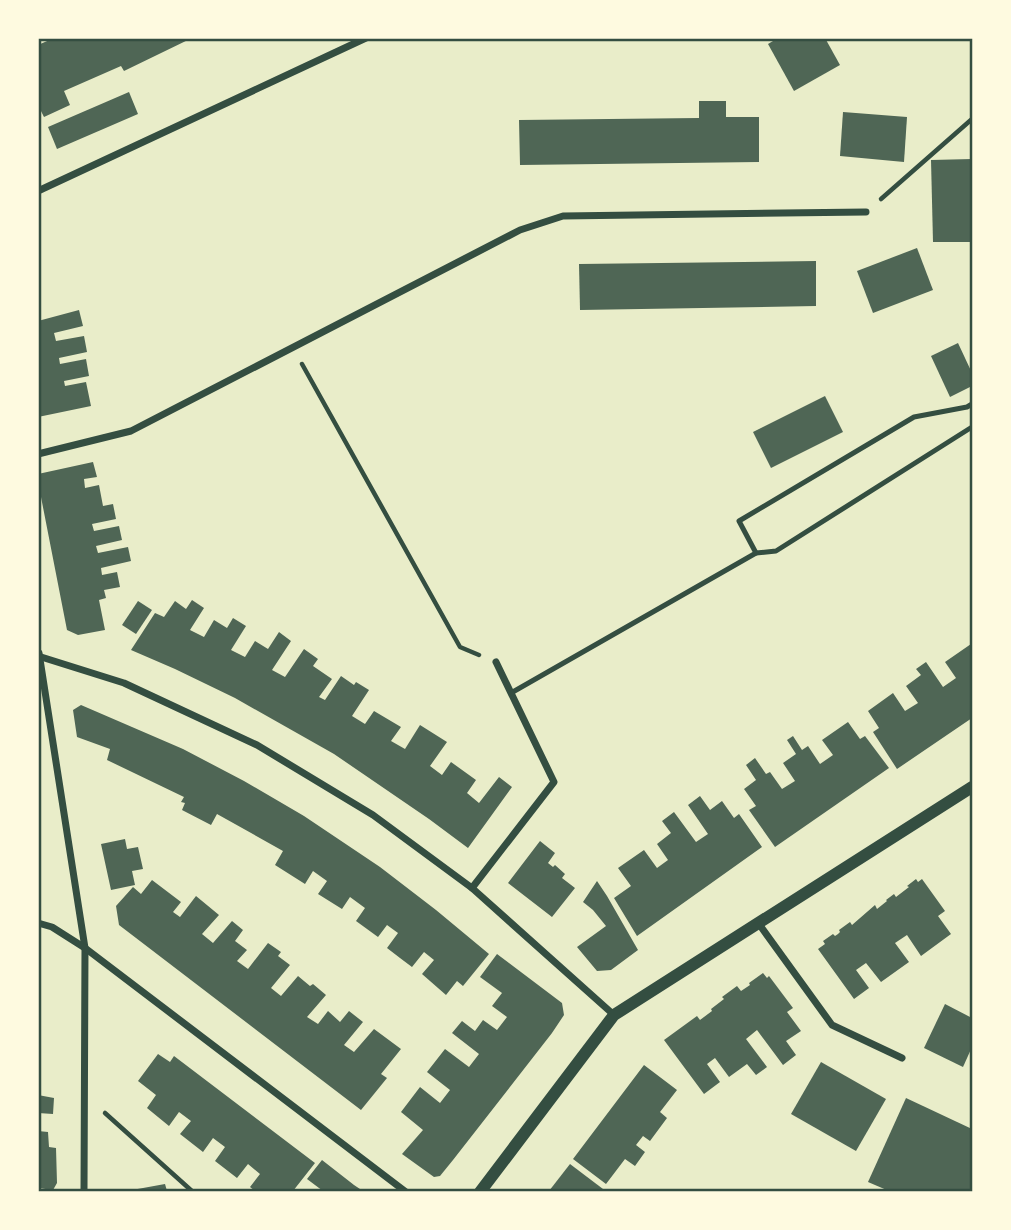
<svg xmlns="http://www.w3.org/2000/svg" width="1011" height="1230" viewBox="0 0 1011 1230" font-family="'Open Sans',sans-serif">
<style>
.building{fill:#4f6655}
.lines{fill:none;stroke-linecap:round;stroke-linejoin:round}
.path{stroke:#344e41;stroke-width:4.5}
.service{stroke:#344e41;stroke-width:5}
.minor{stroke:#344e41;stroke-width:7}
.tertiary{stroke:#344e41;stroke-width:12}
.neatline{fill:none;stroke:#344e41;stroke-width:2.5}
</style>
<rect width="100%" height="100%" fill="#e9edc9"/>
<g class="building">
<path d="M54 38H192L124 71 121 66 64 91 70 105 44 117 38 105V45Z"/>
<path d="M778 38H825L840 65 794 91 768 44Z"/>
<path d="M129 92 138 114 57 149 48 127Z"/>
<path d="M699 101H726V117H759V162L520 165 519 120 699 118Z"/>
<path d="M843 112 907 117 904 162 840 156Z"/>
<path d="M972 159V242H933L931 160Z"/>
<path d="M917 248 933 290 873 313 857 271Z"/>
<path d="M816 261V306L580 310 579 264Z"/>
<path d="M79 310 83 326 54 333 56 341 84 336 87 352 59 358 60 364 86 359 89 376 64 381 65 386 86 382 91 406 38 417V321Z"/>
<path d="M958 343 972 373V386L950 397 931 356Z"/>
<path d="M825 396 843 432 771 468 753 432Z"/>
<path d="M93 462 97 477 84 479 85 488 99 485 103 506 113 504 116 519 92 524 94 531 119 526 122 540 96 546 98 553 128 547 131 561 101 568 102 575 117 572 120 587 104 590 106 598 99 600 105 630 78 635 67 630 41 497 38 474Z"/>
<path d="M192 600 204 608 190 630 204 637 214 620 227 628 233 618 246 626 231 650 245 657 255 641 268 649 279 632 291 641 272 670 285 677 304 649 318 659 313 666 332 679 319 697 325 700 341 676 354 685 356 682 369 690 352 716 365 724 374 711 401 727 391 741 405 749 420 725 447 742 430 766 442 775 451 762 476 780 467 793 479 803 499 777 512 787 468 848 429 819 334 754 235 698 175 669 131 650 155 613 164 617 175 601 186 609Z"/>
<path d="M138 601 152 610 136 634 122 625Z"/>
<path d="M971 644 972 718 897 769 873 732 879 728 868 711 893 693 905 711 918 703 906 686 921 675 916 669 926 662 943 687 956 678 945 662Z"/>
<path d="M81 705 183 749 244 781 304 816 380 867 436 910 489 954 463 986 457 981 446 995 422 974 434 960 424 952 412 967 400 958 387 948 398 933 387 925 378 937 356 921 365 908 350 897 342 909 318 894 327 881 313 871 305 884 275 865 283 851 217 814 211 825 182 810 185 803 181 802 184 797 107 760 110 749 77 737 73 710Z"/>
<path d="M848 722 860 739 865 736 889 768 775 847 749 810 756 806 744 789 756 780 746 765 755 758 766 774 770 772 782 789 795 781 783 763 796 754 787 740 793 736 802 750 808 746 820 764 833 755 822 740Z"/>
<path d="M700 796 710 810 722 801 734 818 739 814 762 847 637 936 614 898 631 886 618 868 644 850 657 868 668 860 657 844 671 833 662 821 674 812 696 842 708 834 688 805Z"/>
<path d="M125 839 127 849 138 847 143 869 132 871 135 885 111 890 101 844Z"/>
<path d="M540 841 555 853 548 863 553 867 555 865 565 874 562 878 575 888 552 917 508 883Z"/>
<path d="M916 879 918 882 922 879 945 911 938 916 951 934 921 956 907 935 895 943 909 962 881 982 866 963 856 970 869 988 854 999 818 949 825 944 823 941 833 934 835 936 838 934 840 932 839 930 850 922 852 925 875 905 877 909 887 901 886 900 894 894 896 897 909 887 907 886Z"/>
<path d="M152 880 181 902 173 912 180 917 196 896 219 915 202 934 213 943 232 921 243 930 235 941 247 950 237 961 248 969 268 943 281 952 278 956 290 965 271 988 281 996 298 976 310 986 313 984 326 995 307 1017 318 1024 328 1011 340 1022 349 1011 363 1022 344 1045 354 1052 374 1029 401 1049 381 1074 387 1078 361 1110 119 925 116 906 133 887 141 894Z"/>
<path d="M597 881 607 896 638 950 611 970 597 971 577 947 606 926 593 910 583 902Z"/>
<path d="M497 954 562 1003 564 1015 552 1033 453 1160 440 1176 434 1177 402 1154 423 1130 401 1112 420 1087 440 1103 450 1090 427 1072 445 1049 469 1067 479 1054 452 1033 462 1021 475 1031 483 1020 497 1030 507 1017 492 1006 502 993 480 977Z"/>
<path d="M763 973 767 978 769 976 793 1008 787 1012 801 1031 786 1041 796 1055 783 1065 757 1030 746 1039 767 1067 756 1075 747 1064 729 1077 715 1058 707 1064 720 1082 704 1094 664 1040 697 1016 700 1020 712 1011 711 1009 724 999 722 997 737 986 741 991 750 985 749 983Z"/>
<path d="M945 1004 972 1018V1047L963 1067 924 1048Z"/>
<path d="M158 1054 170 1062 174 1056 315 1163 293 1191H255L250 1187 260 1174 248 1164 237 1178 215 1161 225 1147 213 1138 203 1152 180 1134 191 1121 179 1112 169 1126 147 1108 156 1095 138 1081Z"/>
<path d="M821 1062 886 1099 856 1151 791 1114Z"/>
<path d="M644 1065 677 1090 660 1112 667 1118 650 1141 643 1136 636 1145 645 1152 635 1166 625 1159 606 1184 573 1159Z"/>
<path d="M38 1095 54 1098 53 1114 38 1113Z"/>
<path d="M906 1098 972 1129V1191H889L868 1182Z"/>
<path d="M38 1131 48 1132 49 1147 56 1148 57 1183 53 1190 38 1188Z"/>
<path d="M322 1160 354 1185 363 1191H323L307 1179Z"/>
<path d="M570 1164 603 1189 601 1191H549Z"/>
<path d="M165 1184 167 1191H133L132 1190Z"/>
</g>
<g class="lines">
<g class="path">
<path d="M881 199 972 119"/>
<path d="M302 364 460 647 479 655"/>
<path d="M105 1113 193 1192"/>
</g>
<g class="service">
<path d="M756 553 776 551 972 427"/>
<path d="M511 693 756 553 739 521 914 417 967 407 972 404"/>
</g>
<g class="minor">
<path d="M38 191 366 38"/>
<path d="M38 454 131 431 520 230 563 216 866 212"/>
<path d="M39 653 85 948 84 1192"/>
<path d="M38 656 124 683 257 745 373 815 472 888 614 1015"/>
<path d="M472 888 554 782 496 662"/>
<path d="M38 923 52 927 85 948 406 1192"/>
<path d="M759 924 832 1025 902 1058"/>
</g>
<path class="tertiary" d="M480 1192 614 1015 972 787"/>
</g>
<rect width="1011" height="1230" fill="none" stroke="#fefae0" stroke-width="80"/>
<rect x="40" y="40" width="931" height="1150" class="neatline"/>
</svg>
